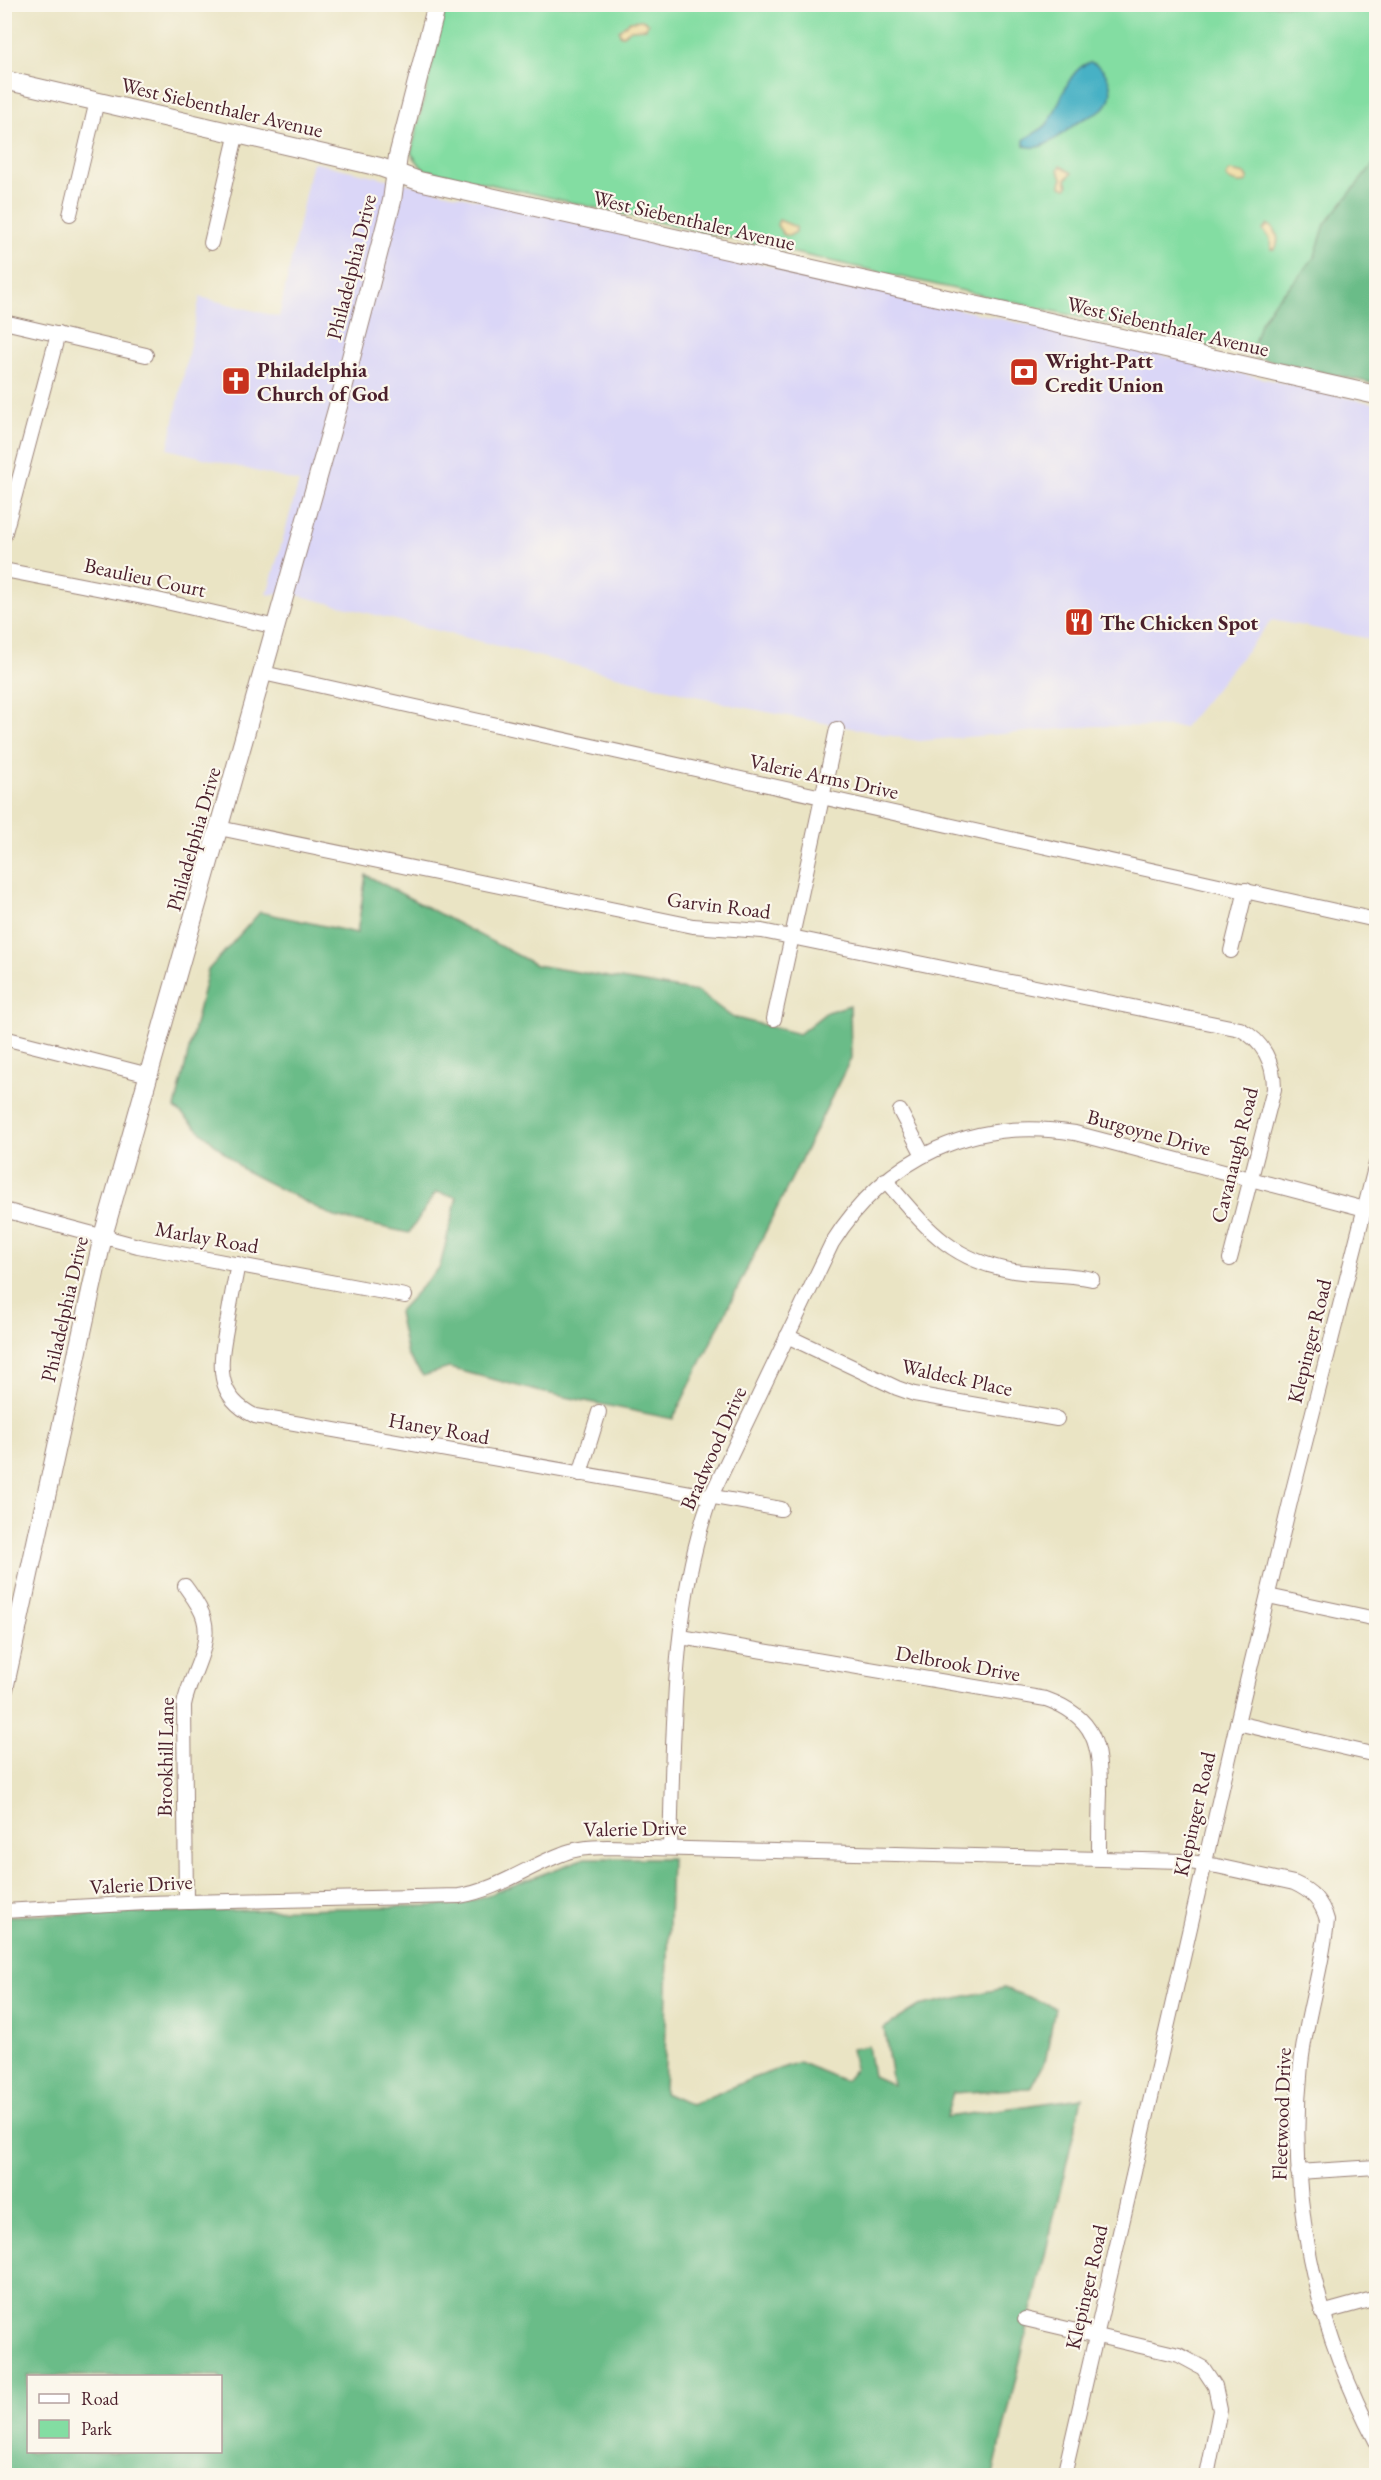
<svg xmlns="http://www.w3.org/2000/svg" width="1381" height="2480" viewBox="0 0 1381 2480" font-family="'EB Garamond',serif">
<style>
.built{fill:#dad6f7}
.green{fill:#83dda2;stroke:#667e66;stroke-width:1.5}
.forest{fill:#6abc88;stroke:#5a6e5a;stroke-width:1.5;fill-rule:evenodd}
.sand{fill:#eeda9e;stroke:#9c7c64;stroke-width:1.5}
.water{fill:#47b1c5;stroke:#486878;stroke-width:1.5}
.lines{fill:none;stroke-linecap:round;stroke-linejoin:round}
.minor-casing{stroke:#9a8278;stroke-width:16}
.major-casing{stroke:#9a8278;stroke-width:20}
.minor{stroke:#fff;stroke-width:14}
.major{stroke:#fff;stroke-width:18}
.labels{text-anchor:middle;dominant-baseline:central;stroke-width:4.5;stroke-linejoin:round;paint-order:stroke}
.street-label{font-size:21px;fill:#4a1f2b;stroke:#fbf7ec}
.poi-label{font-size:21px;font-weight:bold;fill:#4a1f2b;stroke:#fbf7ec;text-anchor:start}
</style>
<rect width="100%" height="100%" fill="#fbf7ec"/>
<filter id="ink" filterUnits="userSpaceOnUse"><feTurbulence type="fractalNoise" baseFrequency=".0167" numOctaves="2"/><feDisplacementMap in="SourceGraphic" scale="12" xChannelSelector="R" yChannelSelector="G"/><feConvolveMatrix kernelMatrix="1 2 1 2 8 2 1 2 1" color-interpolation-filters="sRGB"/></filter>
<filter id="wash" filterUnits="userSpaceOnUse"><feTurbulence type="fractalNoise" baseFrequency=".008" numOctaves="4" result="noise"/><feDisplacementMap in="SourceGraphic" scale="24" xChannelSelector="R" yChannelSelector="G"/><feGaussianBlur stdDeviation="1.35" result="paint"/><feColorMatrix in="noise" values="0 0 0 0 0 0 0 0 0 0 0 0 0 0 0 0 0 1.4 0 .05"/><feComposite in="paint" operator="in"/></filter>
<g filter="url(#wash)">
<rect width="100%" height="100%" fill="#eae4c4"/>
<path class="built" d="M312 162 1376 404V640L1272 620 1184 727 1096 726 919 741 731 705 285 592 267 595 299 482 168 449 200 297 279 317Z"/>
<path class="green" d="M446 5H1376V384L423 169 411 153Z"/>
<g class="forest">
<path d="M1376 161V384L1250 356 1260 324 1274 302 1297 279 1315 256 1325 224Z"/>
<path d="M366 875 536 965 698 992 732 1017 799 1034 827 1012 850 1005 851 1058 673 1419 541 1392 449 1368 423 1376 407 1355 398 1312 440 1267 457 1197 436 1192 409 1233 335 1217 245 1171 175 1108 208 970 260 912 357 933Z"/>
<path d="M585 1858H671L664 2093 691 2105 753 2078 799 2062 845 2081 855 2069 851 2049 868 2046 873 2076 893 2085 884 2028 919 2006 1004 1988 1055 2007 1046 2058 1030 2088 953 2093 946 2117 1082 2098 993 2475H5L4 1916 461 1905ZM28 2376H220V2452H28Z"/>
</g>
<g class="sand">
<path d="M642 20 648 23 646 28 631 29 623 35H620L619 30 630 21Z"/>
<path d="M1060 166 1072 173 1066 179 1068 186 1066 188 1061 186 1062 178 1058 170Z"/>
<path d="M1230 171 1245 174 1248 178 1247 182C1240 184 1230 183 1226 176Z"/>
<path d="M779 220 796 227V232L789 236 783 234 777 225Z"/>
<path d="M1268 225C1278 229 1280 241 1275 249H1271L1270 238 1263 230Z"/>
</g>
<path class="water" d="M1090 62C1109 67 1119 96 1102 110 1096 115 1087 117 1081 120 1066 130 1042 155 1024 145V140C1030 134 1042 131 1047 124 1062 105 1065 71 1090 62Z"/>
</g>
<g filter="url(#ink)">
<g class="lines">
<g class="minor-casing">
<g id="minor">
<path d="M70 214 97 101"/>
<path d="M211 243 237 132"/>
<path d="M4 322 146 355"/>
<path d="M4 536 58 334"/>
<path d="M4 570 153 599 276 627"/>
<path d="M263 673 1376 920"/>
<path d="M219 828 693 926 762 931 1240 1029C1263 1041 1274 1063 1274 1089L1230 1259"/>
<path d="M1231 951 1246 890"/>
<path d="M774 1019 837 729"/>
<path d="M4 1038 149 1075"/>
<path d="M900 1111 923 1155"/>
<path d="M885 1180C925 1226 949 1260 1014 1271 1039 1275 1066 1273 1092 1279"/>
<path d="M4 1210 138 1246 405 1296"/>
<path d="M238 1264C234 1284 230 1304 227 1324 220 1362 213 1396 255 1416L781 1509"/>
<path d="M787 1336 897 1388 914 1394 1057 1419"/>
<path d="M580 1474 599 1412"/>
<path d="M185 1586C192 1596 201 1607 204 1619 212 1647 189 1677 184 1705L186 1902"/>
<path d="M1268 1596 1376 1619"/>
<path d="M681 1637 1046 1699C1096 1717 1100 1745 1100 1793 1099 1815 1099 1837 1099 1858"/>
<path d="M1237 1723 1376 1755"/>
<path d="M670 1848C674 1732 671 1605 711 1496L832 1243C886 1157 974 1116 1075 1133L1365 1209"/>
<path d="M4 1911 145 1903 459 1896C497 1890 527 1867 562 1854 576 1848 592 1847 607 1847L1183 1861 1217 1866 1294 1883C1312 1891 1322 1902 1327 1920 1323 1968 1306 2015 1301 2064 1287 2196 1314 2324 1376 2441"/>
<path d="M1298 2172 1376 2167"/>
<path d="M1322 2313 1376 2298"/>
<path d="M1025 2319 1179 2355 1203 2368 1215 2386 1220 2410 1207 2476"/>
<path d="M1064 2476 1237 1723 1293 1490 1376 1164"/>
</g>
</g>
<g class="major-casing">
<g id="major">
<path d="M4 80 380 167 419 181 1376 395"/>
<path d="M4 1689 103 1236 342 392 392 201 398 156 437 4"/>
</g>
</g>
<use href="#minor" class="minor"/>
<use href="#major" class="major"/>
</g>
</g>
<defs>
<g id="bank-square" transform="scale(1.5)"><rect x="-9" y="-9" width="18" height="18" rx="4" fill="#c8321e" stroke="#fbf7ec"/><path d="M-6-4H6V4H-6ZM0-2.3a2.3 2.3 0 1 0 0 4.6a2.3 2.3 0 1 0 0-4.6Z" fill="#fff"/></g>
<g id="church-square" transform="scale(1.5)"><rect x="-9" y="-9" width="18" height="18" rx="4" fill="#c8321e" stroke="#fbf7ec"/><path d="M-1.2-6h2.4v3.5h3.3v2.4h-3.3V6h-2.4V-.1h-3.3v-2.4h3.3Z" fill="#fff"/></g>
<g id="restaurant-square" transform="scale(1.5)"><rect x="-9" y="-9" width="18" height="18" rx="4" fill="#c8321e" stroke="#fbf7ec"/><path d="M-5-6h1v4h1v-4h1v4h1v-4h1v5L-1.5 .5V6h-2V.5L-5-1ZM5-6V6H3V1.5H1.5Q1.5-4 5-6Z" fill="#fff"/></g>
</defs>
<g fill-rule="evenodd">
<use href="#bank-square" x="1024" y="372"/>
<use href="#church-square" x="236" y="381"/>
<use href="#restaurant-square" x="1079" y="622"/>
</g>
<g class="labels">
<g class="street-label">
<text transform="translate(222 107) rotate(13)">West Siebenthaler Avenue</text>
<text transform="translate(694 220) rotate(13)">West Siebenthaler Avenue</text>
<text transform="translate(351 267) rotate(-76)">Philadelphia Drive</text>
<text transform="translate(1168 326) rotate(13)">West Siebenthaler Avenue</text>
<text transform="translate(145 577) rotate(12)">Beaulieu Court</text>
<text transform="translate(824 776) rotate(12)">Valerie Arms Drive</text>
<text transform="translate(193 839) rotate(-74)">Philadelphia Drive</text>
<text transform="translate(719 905) rotate(7)">Garvin Road</text>
<text transform="translate(1149 1132) rotate(15)">Burgoyne Drive</text>
<text transform="translate(1234 1155) rotate(-76)">Cavanaugh Road</text>
<text transform="translate(207 1237) rotate(10)">Marlay Road</text>
<text transform="translate(64 1309) rotate(-77)">Philadelphia Drive</text>
<text transform="translate(1309 1341) rotate(-76)">Klepinger Road</text>
<text transform="translate(957 1377) rotate(12)">Waldeck Place</text>
<text transform="translate(439 1428) rotate(10)">Haney Road</text>
<text transform="translate(713 1448) rotate(-66)">Bradwood Drive</text>
<text transform="translate(958 1663) rotate(10)">Delbrook Drive</text>
<text transform="translate(165 1757) rotate(-89)">Brookhill Lane</text>
<text transform="translate(1194 1814) rotate(-77)">Klepinger Road</text>
<text transform="translate(635 1828) rotate(-1)">Valerie Drive</text>
<text transform="translate(141 1884) rotate(-3)">Valerie Drive</text>
<text transform="translate(1281 2114) rotate(-88)">Fleetwood Drive</text>
<text transform="translate(1086 2287) rotate(-77)">Klepinger Road</text>
</g>
<g class="poi-label">
<text x="1045" y="360">Wright-Patt<tspan x="1045" dy="24">Credit Union</tspan></text>
<text x="257" y="369">Philadelphia<tspan x="257" dy="24">Church of God</tspan></text>
<text x="1100" y="622">The Chicken Spot</text>
</g>
</g>
<rect width="1381" height="2480" fill="none" stroke="#fbf7ec" stroke-width="24"/>
<rect x="27" y="2375" width="195" height="78" fill="#fbf7ec" stroke="#b4a19f" stroke-width="1.5"/>
<rect x="39" y="2394" width="30" height="9" fill="#ffffff" stroke="#b4a19f" stroke-width="1.5"/>
<text x="81" y="2405" font-size="18" fill="#4a1f2b">Road</text>
<rect x="39" y="2420" width="30" height="18" fill="#83dda2" stroke="#b4a19f" stroke-width="1.5"/>
<text x="81" y="2435" font-size="18" fill="#4a1f2b">Park</text>
</svg>
